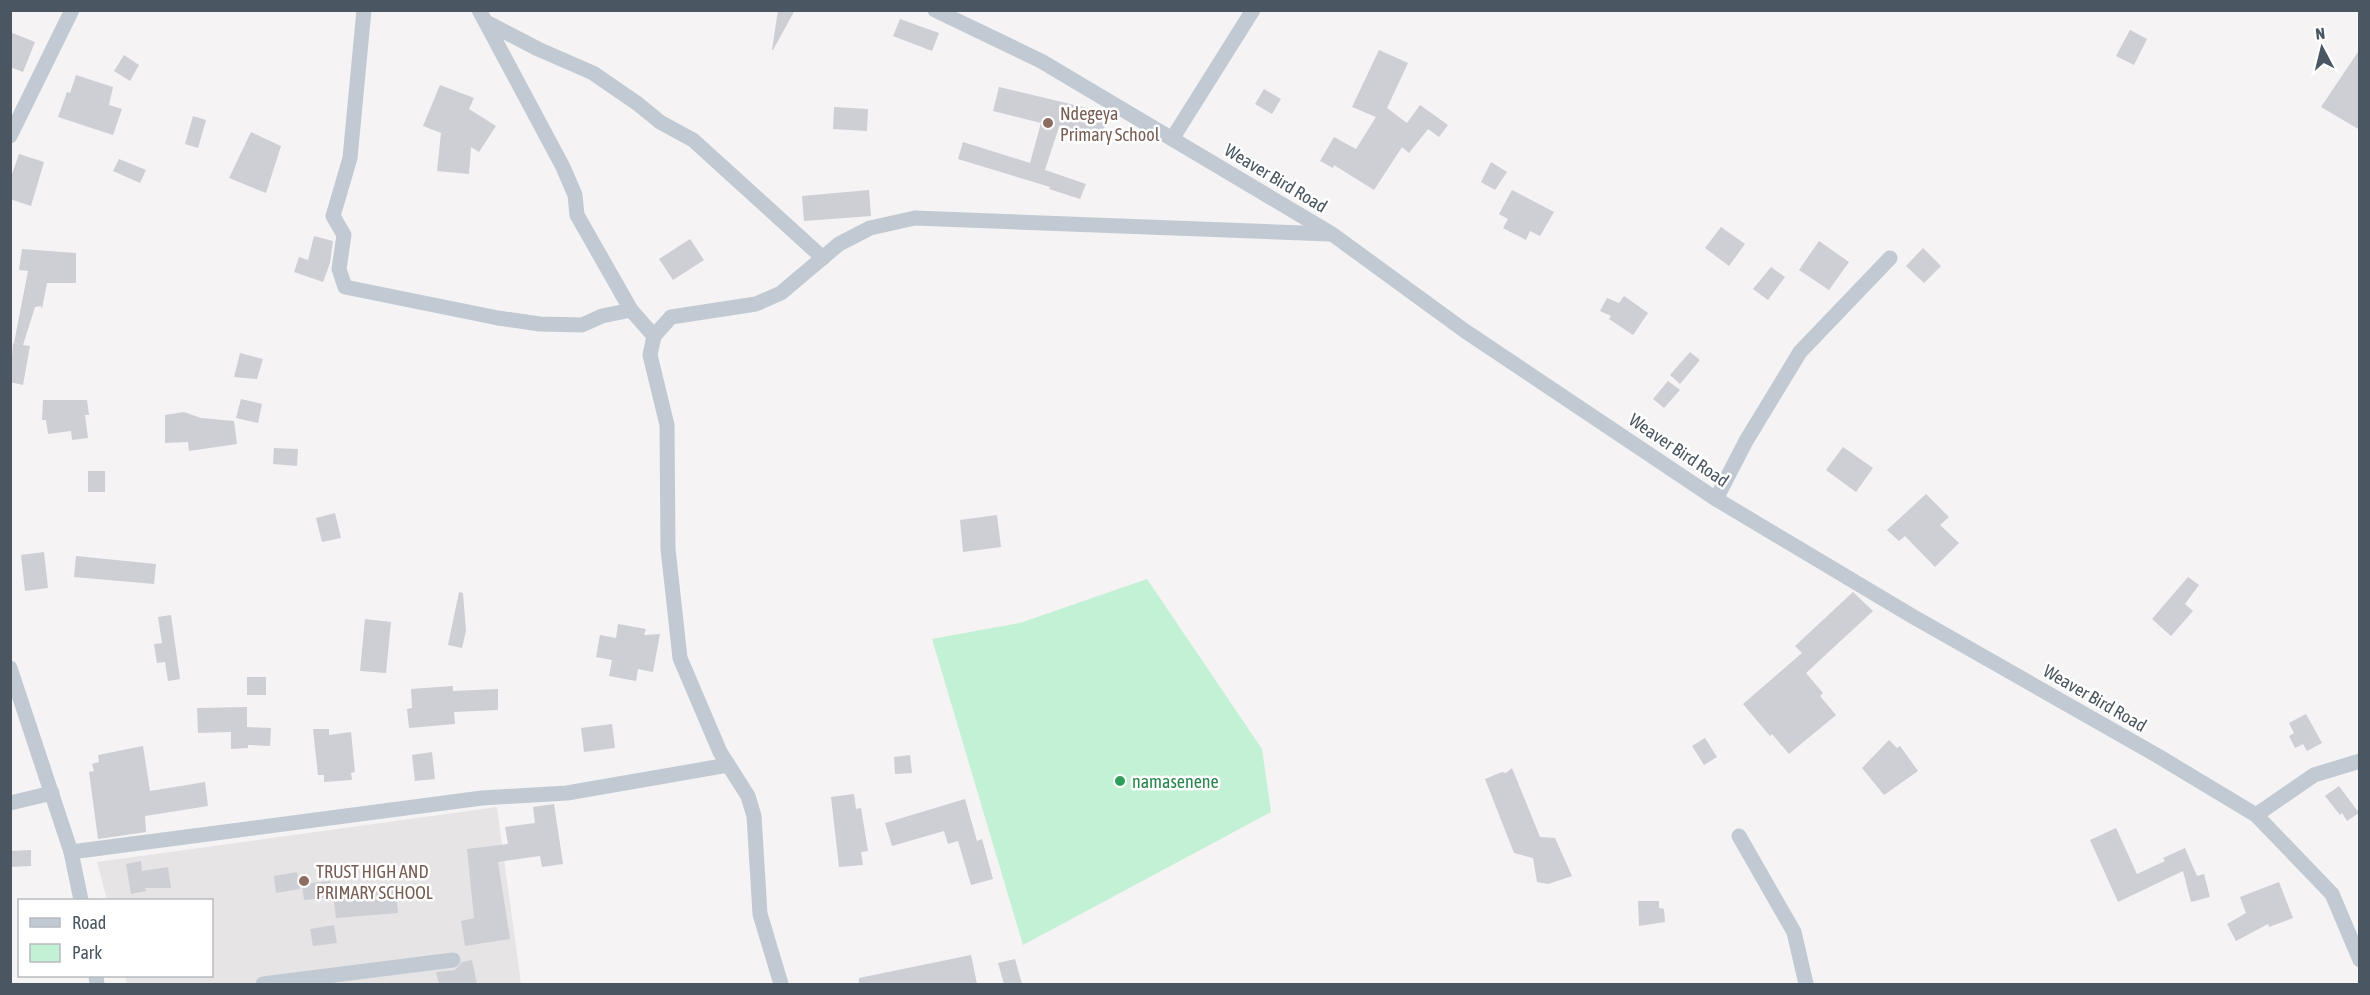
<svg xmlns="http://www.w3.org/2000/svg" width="2370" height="995" viewBox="0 0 2370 995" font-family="'Asap Condensed',sans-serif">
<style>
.education{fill:#e6e4e5}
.green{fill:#c3f1d5}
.building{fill:#cdcfd5}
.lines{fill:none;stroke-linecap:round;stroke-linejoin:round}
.street{stroke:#c1cad2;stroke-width:15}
.education-dot{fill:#8d6e63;stroke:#fff;stroke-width:2}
.leisure-dot{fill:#2e9e5b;stroke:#fff;stroke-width:2}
.labels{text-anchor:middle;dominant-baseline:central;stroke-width:5;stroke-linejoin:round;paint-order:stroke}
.education-label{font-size:18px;fill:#785e54;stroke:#fff;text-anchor:start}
.street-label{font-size:18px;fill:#4a5661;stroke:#fff}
.leisure-label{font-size:18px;fill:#27864d;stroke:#fff;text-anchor:start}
</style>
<rect width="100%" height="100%" fill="#f5f3f3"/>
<path class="education" d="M497 807 521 984H127L125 976H212V900H107L97 862Z"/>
<path class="green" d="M1147 579 1262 749 1271 812 1023 945 932 639 1020 623Z"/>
<g class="building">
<path d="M778 10H795L773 50H772Z"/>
<path d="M900 19 939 33 932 51 893 36Z"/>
<path d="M2130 30 2147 39 2134 65 2116 56Z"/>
<path d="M10 32 35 42 23 72 10 67Z"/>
<path d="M2360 49V130L2321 107Z"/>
<path d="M1379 50 1408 63 1387 108 1407 123 1420 105 1448 125 1439 137 1428 129 1409 153 1402 147 1374 190 1334 165 1333 168 1320 161 1334 137 1356 149 1376 117 1352 107Z"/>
<path d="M124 55 139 65 130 81 114 71Z"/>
<path d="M76 75 113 87 109 105 122 109 113 135 58 117 67 92 70 93Z"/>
<path d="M440 85 474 98 469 109 496 126 479 152 471 147 469 174 437 171 441 133 423 126Z"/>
<path d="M999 87 1108 113 1102 137 1059 127 1045 170 1086 184 1080 199 1049 189 1050 187 958 159 963 142 1030 163 1041 123 993 111Z"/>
<path d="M1264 89 1281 99 1272 114 1255 104Z"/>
<path d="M834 107 868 109 867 131 833 129Z"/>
<path d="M193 116 206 120 198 148 185 144Z"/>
<path d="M251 132 281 146 266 193 229 178Z"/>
<path d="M19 154 44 162 31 206 10 199V180Z"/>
<path d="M119 159 146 170 140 183 113 171Z"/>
<path d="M1491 162 1507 172 1495 190 1481 182Z"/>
<path d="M869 190 871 216 804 221 802 196Z"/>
<path d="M1512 190 1554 212 1540 236 1530 231 1526 240 1503 228 1508 219 1499 214Z"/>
<path d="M1721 227 1745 244 1729 266 1705 248Z"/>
<path d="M314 236 333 241 330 263 323 282 294 272 299 257 308 260Z"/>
<path d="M690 239 704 260 673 280 659 259Z"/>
<path d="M1819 241 1849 262 1829 290 1799 270Z"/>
<path d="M1923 248 1941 266 1924 283 1906 266Z"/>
<path d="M22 249 76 253V283H47L42 309 41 306 35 307 23 345 30 346 23 385 10 382 13 343 22 345 14 343 28 271 19 270Z"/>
<path d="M1771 267 1785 277 1768 300 1753 289Z"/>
<path d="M1624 296 1648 313 1633 335 1609 319 1611 316 1600 311 1607 298 1619 303Z"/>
<path d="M1690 352 1700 360 1680 384 1670 375Z"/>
<path d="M240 353 263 359 257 379 234 377Z"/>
<path d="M1668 381 1680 390 1664 408 1653 399Z"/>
<path d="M241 399 262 404 258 423 236 418Z"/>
<path d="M43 400H87L89 415H85L88 438 72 440 71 431 48 434 46 420H42Z"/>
<path d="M184 412 201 418 234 421 237 444 189 451 188 442 165 443V415Z"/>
<path d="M1843 447 1873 468 1856 492 1826 470Z"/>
<path d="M274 448 298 449 297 466 273 464Z"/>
<rect x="88" y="471" width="17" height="21"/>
<path d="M1926 494 1949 517 1940 525 1959 543 1935 567 1905 536 1899 541 1887 530Z"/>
<path d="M335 513 341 538 322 542 316 518Z"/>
<path d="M997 515 1001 547 963 552 960 520Z"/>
<path d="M44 552 48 588 25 591 21 555Z"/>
<path d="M76 556 156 564 154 584 74 577Z"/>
<path d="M2188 577 2199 585 2185 604 2193 611 2171 636 2152 619Z"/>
<path d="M459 592 463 593 466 631 462 648 448 645Z"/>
<path d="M1853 592 1873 611 1806 673 1823 693 1820 696 1836 715 1789 754 1772 734 1770 736 1743 704 1802 653 1795 646Z"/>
<path d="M171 615 180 679 168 681 165 662 157 663 154 644 162 643 158 617Z"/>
<path d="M365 619 391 622 386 673 360 671Z"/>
<path d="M618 624 646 629 644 635 660 634 653 672 638 669 636 681 609 676 612 660 596 657 600 635 616 638Z"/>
<rect x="247" y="677" width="19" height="18"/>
<path d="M453 686V691L498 689V710L454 712 455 724 409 728 407 709 412 708 411 689Z"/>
<path d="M247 707V727L271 728 270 746 248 745V748L231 749V732L198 733 197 708Z"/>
<path d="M2306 714 2322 743 2307 751 2303 744 2295 748 2289 736 2294 733 2289 723Z"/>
<path d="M612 724 615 748 584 752 581 728Z"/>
<path d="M313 729H329V735L351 732 355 772 351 773 352 780 324 782V775H318Z"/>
<path d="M1705 738 1717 757 1704 765 1692 746Z"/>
<path d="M1889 740 1897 748 1900 746 1918 771 1884 795 1862 768Z"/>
<path d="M143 746 150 791 205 782 208 806 145 816 146 832 98 839 89 772 94 771 92 764 99 762 98 755Z"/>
<path d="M432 752 435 779 415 781 412 755Z"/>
<path d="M910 755 912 773 895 774 894 757Z"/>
<path d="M1512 768 1540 837 1555 838 1572 876 1548 884 1537 882 1533 858 1514 853 1485 779 1502 772 1506 773Z"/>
<path d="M2339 786 2359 813 2347 821 2342 813 2340 815 2325 796Z"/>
<path d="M854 794 856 809 861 808 868 851 861 852 863 865 839 867 831 797Z"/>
<path d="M965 799 977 841 982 839 993 879 971 885 958 841 948 844 944 831 892 846 885 823Z"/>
<path d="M554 804 563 864 542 867 540 856 498 862 510 939 465 946 461 921 474 918 467 849 508 844 505 827 535 823 533 807Z"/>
<path d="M2116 828 2137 874 2165 861 2163 858 2185 848 2197 876 2204 874 2210 897 2191 902 2183 871 2118 902 2090 840Z"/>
<path d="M31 850V866L10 867V851Z"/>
<path d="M141 861 142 871 168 867 171 888H145L146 891 131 894 126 864Z"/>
<path d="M297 872 300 889 276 893 274 876Z"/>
<path d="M330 881 332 897 304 900 302 884Z"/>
<path d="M2279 882 2293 918 2269 927 2268 924 2236 941 2227 924 2246 913 2240 897Z"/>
<path d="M396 890 398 913 336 918 333 895Z"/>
<path d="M1638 901H1659V908L1664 909 1665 922 1639 926Z"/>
<path d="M334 925 337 943 313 946 310 929Z"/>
<path d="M971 955 977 984H859V978Z"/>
<path d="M1015 959 1022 984H1004L998 963Z"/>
<path d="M472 960 477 984H439L436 972 455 970 462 962Z"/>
</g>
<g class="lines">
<g class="street">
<path d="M364 10 350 158 333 216 344 235 339 269 345 287 498 318 540 324 582 325 602 316 631 310"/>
<path d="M479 10 563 167 575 195 577 215 631 310 654 336"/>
<path d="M935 10 1041 61 1332 234 1465 331 1716 499 1912 616 2158 756 2256 815 2332 894 2360 960"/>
<path d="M488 23 538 49 593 73 638 104 660 122 693 140 823 258"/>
<path d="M10 136 72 10"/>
<path d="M1172 139 1253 10"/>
<path d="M1716 499 1746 441 1800 352 1890 258"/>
<path d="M10 668 71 852 81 900"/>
<path d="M10 803 52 793"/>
<path d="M2256 815 2314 775 2360 761"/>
<path d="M1739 836 1794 932 1806 984"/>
<path d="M71 852 482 798 567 793 728 765"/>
<path d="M96 976 97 984"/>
<path d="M263 984 453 960"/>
<path d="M781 984 760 914 754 816 748 796 720 752 680 658 668 549 667 425 650 355 654 336 671 317 756 304 781 293 839 244 870 228 915 218 1329 234"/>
</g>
</g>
<g class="education-dot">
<circle cx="1048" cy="123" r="6"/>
<circle cx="304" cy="881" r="6"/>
</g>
<circle class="leisure-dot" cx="1120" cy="781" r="6"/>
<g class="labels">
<g class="education-label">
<text x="1060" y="113">Ndegeya<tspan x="1060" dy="21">Primary School</tspan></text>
<text x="316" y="871">TRUST HIGH AND<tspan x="316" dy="21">PRIMARY SCHOOL</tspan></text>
</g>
<g class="street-label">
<text transform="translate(1276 178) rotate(31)">Weaver Bird Road</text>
<text transform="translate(1679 450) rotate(34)">Weaver Bird Road</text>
<text transform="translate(2095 698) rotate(30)">Weaver Bird Road</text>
</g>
<g class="leisure-label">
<text x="1132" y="781">namasenene</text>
</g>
</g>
<rect width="2370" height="995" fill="none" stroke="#4a5661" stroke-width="24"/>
<rect x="18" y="899" width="195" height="78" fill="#ffffff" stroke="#b7bbc0" stroke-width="1.5"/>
<rect x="30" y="918" width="30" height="9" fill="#c1cad2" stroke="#b7bbc0" stroke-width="1.5"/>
<text x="72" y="929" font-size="18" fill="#4a5661">Road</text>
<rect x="30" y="944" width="30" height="18" fill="#c3f1d5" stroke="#b7bbc0" stroke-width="1.5"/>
<text x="72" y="959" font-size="18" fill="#4a5661">Park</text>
<g transform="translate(2322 48) rotate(353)" stroke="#ffffff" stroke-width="4.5" paint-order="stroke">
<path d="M0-4.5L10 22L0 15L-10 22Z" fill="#4a5661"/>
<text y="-9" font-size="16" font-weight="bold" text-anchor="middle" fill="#4a5661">N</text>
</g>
</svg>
